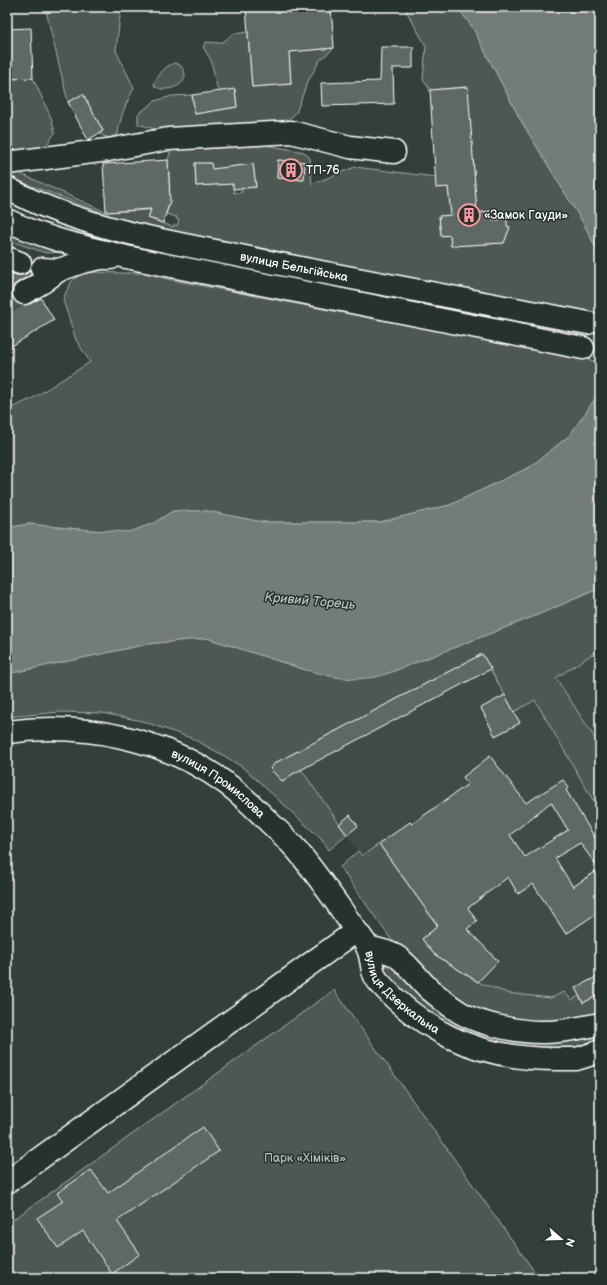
<svg xmlns="http://www.w3.org/2000/svg" width="607" height="1285" viewBox="0 0 607 1285" font-family="'Balsamiq Sans',sans-serif">
<style>
.built{fill:#404c47}
.green{fill:#4d5853;stroke:#a6aca9;fill-rule:evenodd}
.water{fill:#737b78;stroke:#abb0ae}
.building{fill:#5f6964;stroke:#fff;fill-rule:evenodd}
.lines{fill:none;stroke-linecap:round;stroke-linejoin:round}
.minor-tunnel{stroke:#47524e;stroke-width:22;stroke-dasharray:22 11;stroke-linecap:butt}
.minor-casing{stroke:#fff;stroke-width:25}
.minor{stroke:#26332d;stroke-width:22}
.labels{text-anchor:middle;dominant-baseline:central;stroke-width:3;stroke-linejoin:round;paint-order:stroke}
.poi-label{font-size:12px;fill:#fff;stroke:#26332d;text-anchor:start}
.street-label{font-size:12px;fill:#fff;stroke:#26332d}
.park-label{font-size:12px;fill:#b8bcba;stroke:#26332d}
.water-label{font-size:13px;font-style:italic;fill:#b9bdbc;stroke:#26332d}
</style>
<rect width="100%" height="100%" fill="#333f3a"/>
<filter id="ink" filterUnits="userSpaceOnUse"><feTurbulence type="fractalNoise" baseFrequency=".025" numOctaves="2"/><feDisplacementMap in="SourceGraphic" scale="8" xChannelSelector="R" yChannelSelector="G"/><feConvolveMatrix kernelMatrix="1 2 1 2 8 2 1 2 1" color-interpolation-filters="sRGB"/></filter>
<g filter="url(#ink)">
<path class="built" d="M600 610V994L583 1003 572 1000 564 992 551 998 507 993 478 982 434 954 422 939 438 926 379 845 362 856 290 755 482 654 514 712 525 706Z"/>
<g class="green">
<path d="M45 7H121L116 51 134 88C126 103 120 117 118 134L109 138 99 134 103 131 83 94 68 102Z"/>
<path d="M404 7H457L473 28 520 119 585 226 600 256V313L265 251 124 221 11 178 9 175 10 172 19 173 106 212 150 210V191L170 189 168 160 172 146 266 145 304 152 310 158 312 184 355 167 436 177 448 187 451 215 439 216 441 236 450 235 451 246 504 243 510 227 493 220 492 211 477 213 467 87 430 90 423 79 426 46ZM278 160 304 162 303 180 277 178ZM211 163 212 185 196 186 195 164ZM253 164 256 187 242 188V192L234 193 231 167ZM154 201 169 206 166 214 177 217 176 219 179 220 177 226 174 225 173 227 148 218Z"/>
<path d="M248 32 252 87 291 84 289 52 334 48 320 60 307 83 296 113 288 120 168 133 138 124V114L155 101 172 96 192 95 195 114 237 107 235 90 218 92 211 60 203 47 206 42C220 43 222 45 232 34Z"/>
<path d="M175 63 181 66C182 68 185 72 185 75 185 86 170 90 161 89 161 89 156 87 155 87L154 83C160 74 164 66 175 63Z"/>
<path d="M33 78 52 120 55 133 43 150 7 152V79Z"/>
<path d="M7 230 65 252 46 253 7 240Z"/>
<path d="M94 272 120 273H147L167 279 600 362V392L570 435 530 467 450 505 380 522H262L207 511H173L152 524 129 532 89 530 29 524 7 528V410L33 398 90 362 76 340 63 300 66 292 72 281 81 273Z"/>
<path d="M600 588V649L556 678 600 746V812L535 700 514 712 482 654 291 755 347 835 329 850 321 839 245 769 223 755 191 738 142 721 102 713 60 712 7 717V674L148 644 207 638 306 670 389 673 540 614Z"/>
<path d="M379 844 438 926 422 939 434 954 478 982 507 993 551 998 564 992 572 1000 579 996 583 1003 600 994V1010L589 1016 544 1026 476 1013 427 979 390 938 340 867 358 851 362 856Z"/>
<path d="M390 961 445 1009 590 1035 592 1038 591 1044 575 1048 546 1051 495 1045 437 1022 383 974 386 963Z"/>
<path d="M334 990 539 1278H7V1224Z"/>
</g>
<g class="water">
<path d="M457 7H600V256L585 226 520 119 473 28Z"/>
<path d="M600 392V588L540 614 389 673 376 677 356 679 334 677 306 670 207 638 148 644 7 674V528L29 524 89 530 129 532 152 524 173 511H207L262 522H380L450 505 530 467 570 435Z"/>
</g>
<g class="building">
<path d="M246 7H331L334 48 289 52 291 84 252 87Z"/>
<path d="M31 28 33 78 7 79V29Z"/>
<path d="M381 47H413V68H393L394 104 322 106 321 83 380 81Z"/>
<path d="M468 87 477 213 492 211 493 220 507 219V226L510 227 504 243 451 246 450 235 441 236 439 216 451 215 448 187 436 188 430 90Z"/>
<path d="M235 89 237 107 195 114 192 95Z"/>
<path d="M83 94 103 131 88 140 68 102Z"/>
<path d="M168 160 170 201 163 223 148 218 151 209 106 212 103 164Z"/>
<path d="M278 160 305 162 304 180 277 178Z"/>
<path d="M195 163H211L212 169 253 164 256 187 233 189V184L196 186Z"/>
<path d="M30 270 31 275 18 282 13 286 12 293 13 299 18 304 24 305 30 304 41 298 54 320 7 349V271L16 275H22L28 273Z"/>
<path d="M482 654 491 669 291 775 283 782 270 769 275 763Z"/>
<path d="M505 695 520 723 495 736 481 708Z"/>
<path d="M490 756 526 803 563 780 569 788 566 790 600 846V911L566 934 533 884 518 894 508 877 468 908 477 921 467 929 498 961 478 982 434 954 422 939 438 926 379 844 410 822 412 824 468 784 463 777ZM551 802 568 830 525 857 510 835ZM580 843 599 869 573 887 555 858Z"/>
<path d="M350 815 358 826 347 835 339 824Z"/>
<path d="M600 975V994L583 1003 575 988Z"/>
<path d="M203 1127 219 1151 117 1221 140 1254 112 1274 83 1231 58 1248 37 1218 63 1201 57 1193 91 1170 108 1193Z"/>
</g>
<g class="lines">
<path class="minor-tunnel" d="M7 303 24 293"/>
<g class="minor-casing">
<g id="minor">
<path d="M7 163 108 150 168 139 291 132 350 147 394 152"/>
<path id="s1" d="M7 188C75 226 160 240 235 255 352 279 470 300 588 323"/>
<path d="M7 220C44 239 86 247 126 257L583 348"/>
<path d="M7 258 20 263"/>
<path d="M42 269 59 270 82 262 101 258H111"/>
<path d="M24 293 43 282 59 270"/>
<path id="s2" d="M7 732C83 722 165 738 227 784 242 795 256 809 270 823 279 831 288 840 296 849 318 875 337 904 357 932 360 936 365 941 367 947 373 957 370 972 378 981 398 1004 424 1024 450 1037 483 1053 521 1059 557 1059 563 1059 570 1059 576 1059 584 1057 592 1054 600 1051"/>
<path d="M368 947C378 950 390 951 399 958 410 967 419 979 429 989 439 997 449 1006 461 1013 481 1025 523 1033 546 1032 563 1032 579 1028 595 1025H600"/>
<path d="M7 1182 356 931"/>
</g>
</g>
<use href="#minor" class="minor"/>
</g>
</g>
<defs>
<g id="building-ring" transform="scale(1.15)"><circle r="9.5" fill="#26332d" stroke="#ff9aa2" stroke-width="1.5"/><path d="M-4-6H4V6H1V3H-1V6H-4ZM-2.5-4.3h1.7v1.8h-1.7ZM.8-4.3h1.7v1.8H.8ZM-2.5-1h1.7V.8h-1.7ZM.8-1h1.7V.8H.8Z" fill="#ff9aa2"/></g>
</defs>
<g fill-rule="evenodd">
<use href="#building-ring" x="291" y="170"/>
<use href="#building-ring" x="469" y="215"/>
</g>
<g class="labels">
<g class="poi-label">
<text x="306" y="170">ТП-76</text>
<text x="484" y="215">«Замок Гауди»</text>
</g>
<g class="street-label">
<text stroke="none"><textPath href="#s1" startOffset="299">вулиця Бельгійська</textPath></text>
<text stroke="none"><textPath href="#s2" startOffset="224">вулиця Промислова</textPath></text>
<text stroke="none"><textPath href="#s2" startOffset="507">вулиця Дзеркальна</textPath></text>
</g>
<g class="park-label">
<text x="305" y="1158">Парк «Хіміків»</text>
</g>
<g class="water-label">
<text transform="translate(310 601) rotate(5)">Кривий Торець</text>
</g>
</g>
<rect width="607" height="1285" fill="none" stroke="#26332d" stroke-width="24"/>
<rect x="12" y="12" width="583" height="1261" fill="none" stroke="#fff" stroke-width="1.5" filter="url(#ink)"/>
<g transform="translate(561 1239) rotate(110)" stroke="#26332d" stroke-width="3" paint-order="stroke">
<path d="M0-3L7 15L0 10L-7 15Z" fill="#ffffff"/>
<text y="-6" font-size="11" font-weight="bold" text-anchor="middle" fill="#ffffff">N</text>
</g>
</svg>
